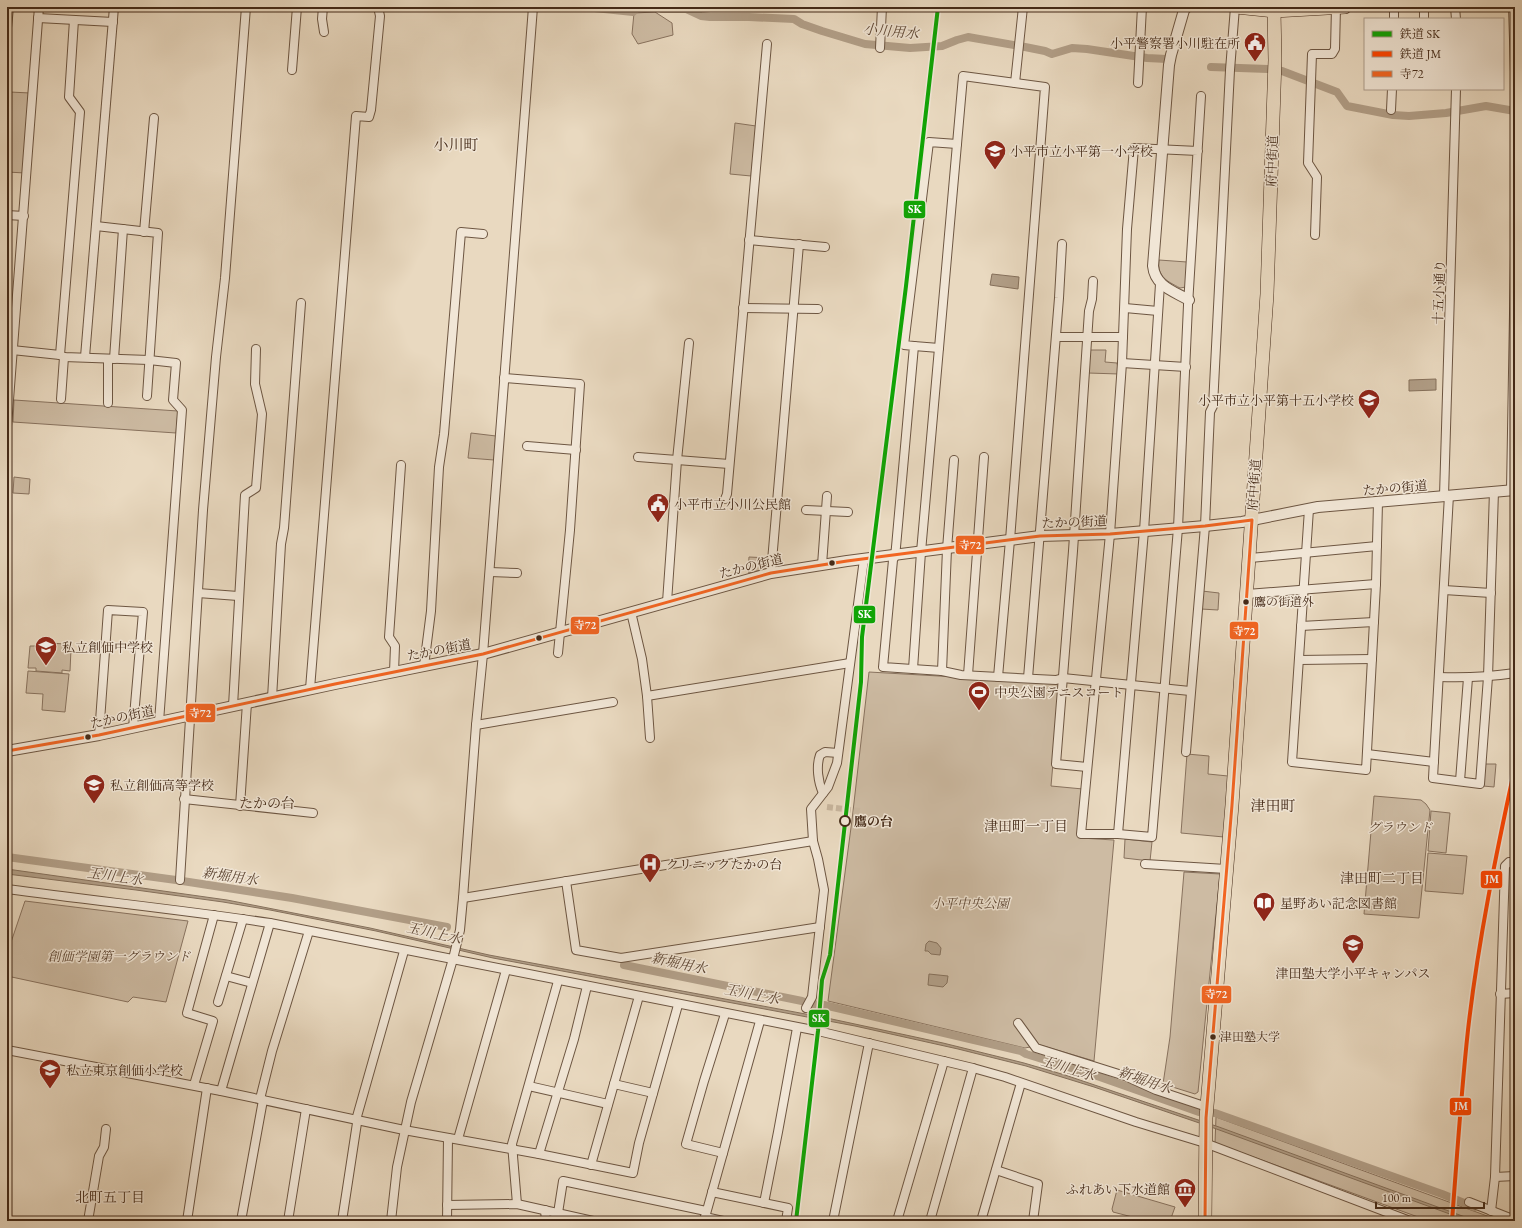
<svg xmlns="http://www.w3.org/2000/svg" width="1522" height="1228" viewBox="0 0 1522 1228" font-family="'EB Garamond','Noto Serif JP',serif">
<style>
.green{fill:#cdbba3;stroke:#88725e}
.water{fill:#b19e87;stroke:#85705b}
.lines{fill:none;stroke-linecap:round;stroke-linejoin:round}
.canal{stroke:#b19e87;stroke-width:8}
.pedestrian-tunnel{stroke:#c8b69e;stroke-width:6;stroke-dasharray:6 3;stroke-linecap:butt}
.minor-casing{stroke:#6d5642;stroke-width:10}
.tertiary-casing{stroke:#6d5642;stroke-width:12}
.primary-casing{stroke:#442a18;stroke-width:14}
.minor{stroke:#f1e6d6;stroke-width:8}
.tertiary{stroke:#f1e6d6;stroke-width:10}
.primary{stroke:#e9d9c0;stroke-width:13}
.bus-1-casing{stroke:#f1e6d6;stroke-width:6}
.bus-1{stroke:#f26522;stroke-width:3}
.rail-1-casing{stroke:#f1e6d6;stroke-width:7}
.rail-2-casing{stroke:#f1e6d6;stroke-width:7}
.rail-1{stroke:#11a406;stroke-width:4}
.rail-2{stroke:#ff4500;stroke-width:4}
.bus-dot{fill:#442a18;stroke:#f1e6d6;stroke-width:1.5}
.stop-dot{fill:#f1e6d6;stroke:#442a18;stroke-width:2}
.labels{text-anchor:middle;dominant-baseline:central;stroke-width:3;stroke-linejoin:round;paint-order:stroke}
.bus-label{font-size:12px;fill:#442a18;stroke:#f1e6d6;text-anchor:start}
.poi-label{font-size:13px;fill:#442a18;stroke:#f1e6d6;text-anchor:start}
.street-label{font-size:13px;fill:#442a18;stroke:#f1e6d6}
.stop-label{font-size:13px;font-weight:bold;fill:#442a18;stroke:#f1e6d6;text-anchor:start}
.park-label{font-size:13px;font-style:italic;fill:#5f4734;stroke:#f1e6d6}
.water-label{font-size:14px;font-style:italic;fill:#5f4734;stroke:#f1e6d6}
.neighbourhood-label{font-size:14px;fill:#442a18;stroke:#f1e6d6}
.quarter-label{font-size:15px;fill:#442a18;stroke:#f1e6d6}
.line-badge{stroke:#f1e6d6;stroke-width:1.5}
.badge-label{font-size:11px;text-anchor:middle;font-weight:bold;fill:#fff}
</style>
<rect width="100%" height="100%" fill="#e9d9c0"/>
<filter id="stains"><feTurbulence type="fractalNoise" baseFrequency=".005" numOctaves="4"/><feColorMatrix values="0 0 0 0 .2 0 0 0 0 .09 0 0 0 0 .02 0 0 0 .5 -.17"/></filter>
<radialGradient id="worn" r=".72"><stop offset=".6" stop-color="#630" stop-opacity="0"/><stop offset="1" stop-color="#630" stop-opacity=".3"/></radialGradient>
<g class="green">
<path d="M655 12 672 23 673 35 638 44 632 34 634 13Z"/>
<path d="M10 92 30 93 25 173 7 172V129Z"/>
<path d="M735 123 756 126 751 176 730 174Z"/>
<path d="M1159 260 1187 262 1186 287 1180 288C1167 281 1157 277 1159 260Z"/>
<path d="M1089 350H1106L1105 362 1117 363 1119 374 1088 373Z"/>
<path d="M14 400 178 411 176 433 13 422Z"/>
<path d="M471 433 496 436 494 460 468 458Z"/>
<path d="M14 477 30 479 29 494 13 493Z"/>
<path d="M749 557 769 558 768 568 749 573 748 570Z"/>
<path d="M1202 591 1219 593 1218 610 1201 609Z"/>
<path d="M38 642 64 644V648L71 649 70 671 62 670V673L36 671V668H28L30 646H38Z"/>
<path d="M28 671 69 674 65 712 42 710 43 694 26 693Z"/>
<path d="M869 672 1060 683 1051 786 1083 789 1080 838 1114 840 1094 1061 1040 1045 1025 1048 828 1001 852 820Z"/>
<path d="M1187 754 1209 756 1208 774 1228 776 1224 837 1181 833Z"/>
<path d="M1485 764H1496L1494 787 1483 786Z"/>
<path d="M1374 796 1421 800 1426 804 1430 810 1419 918 1364 914Z"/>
<path d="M1431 811 1450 813 1446 853 1428 851Z"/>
<path d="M1125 839 1152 842 1150 861 1124 858Z"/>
<path d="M1428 853 1467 856 1463 894 1425 891Z"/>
<path d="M1184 872 1220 874 1198 1092 1195 1094 1163 1084 1170 1037Z"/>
<path d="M25 901 188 921 166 1002 133 997 128 1002 7 976V954Z"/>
<path d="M1216 1117 1501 1221H1429L1215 1143Z"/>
<path d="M1117 1190 1175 1207 1170 1221H1148L1113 1212 1112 1209Z"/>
</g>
<g class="water">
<path d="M992 274 1019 277 1018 289 990 285Z"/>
<path d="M1436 379V390L1409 391V380Z"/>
<path d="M7 869 227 900 370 928 489 955 827 1018 943 1043 1024 1063 1065 1075 1219 1127 1476 1221H1469L1211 1127 1094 1087 1026 1066 958 1049 855 1026 493 958 376 931 270 910 223 902 136 890 7 874Z"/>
<path d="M929 941 937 943 941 948 940 955 931 954 928 951H925L926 944Z"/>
<path d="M929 974 948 976 947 983 943 987 928 985Z"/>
</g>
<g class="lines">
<g class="canal">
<path d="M585 7 633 12 638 7"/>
<path d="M662 7V9H686L701 16 710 17H749L794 19 802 24 822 31 865 44 910 48 942 46 957 40 968 37 1025 47 1045 51 1052 54 1072 48 1087 49 1147 58 1167 59"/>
<path d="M1211 67 1268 69"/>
<path d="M1282 71 1337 92 1347 106 1393 115 1409 116 1446 113 1486 106 1515 111"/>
<path d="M7 857 176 880 292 898 447 927"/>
<path d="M624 965 802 1001 810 1004 824 1005 1021 1051 1026 1054 1097 1076 1199 1112 1215 1113 1442 1194 1474 1207"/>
</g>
<path class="pedestrian-tunnel" d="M827 807 860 811"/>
<g class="minor-casing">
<g id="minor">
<path d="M323 7 322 19 324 32"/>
<path d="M1455 7 1456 19"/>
<path d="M1513 7 1515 72"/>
<path d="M38 18 113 22"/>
<path d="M1394 19V7"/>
<path d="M1424 19V7"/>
<path d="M7 28 9 7"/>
<path d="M880 48 882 7"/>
<path d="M292 70 297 7"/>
<path d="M1015 83 1023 7"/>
<path d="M1138 83 1142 7"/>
<path d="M1391 110 1392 89"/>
<path d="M957 144 929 142 904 345 914 346 896 547 895 556 893 560 883 667 942 671 961 675 1056 680 1063 678 1190 691"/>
<path d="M1198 151 1134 148 1127 229 1122 363 1110 534 1081 834H1118L1152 837 1178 528 1188 305 1201 96"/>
<path d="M7 215 24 216"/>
<path d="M96 226 158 233 147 396"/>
<path d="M144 232 154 118"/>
<path d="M1315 235 1317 177 1308 163 1312 54H1332L1335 49 1336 7"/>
<path d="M749 240 825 247"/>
<path d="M743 308 818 309"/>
<path d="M1125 308 1158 311"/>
<path d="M1056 337H1123"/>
<path d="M914 346 939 348"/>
<path d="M12 350 60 355 64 357 149 360 176 363 173 400 182 410 159 722"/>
<path d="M60 355 80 112 69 97 74 20"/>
<path d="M85 357 114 7"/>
<path d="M114 359 123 229"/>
<path d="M1122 363 1186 367"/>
<path d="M504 378 580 384 570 530 558 653"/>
<path d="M61 399 64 357"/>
<path d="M108 403V359"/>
<path d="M7 426 39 7"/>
<path d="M527 446 576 450"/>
<path d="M638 457 729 464"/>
<path d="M1511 490 1515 255"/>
<path d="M1449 495 1433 778 1480 784 1488 677 1494 491"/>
<path d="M1444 496 1456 89"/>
<path d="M725 499 727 494 767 44"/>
<path d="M1309 509 1292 762 1366 770 1376 584 1378 502"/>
<path d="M806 510 848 512"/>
<path d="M1250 558 1377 546"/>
<path d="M822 565 827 496"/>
<path d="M490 572 517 573"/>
<path d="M771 573 799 244"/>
<path d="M1444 590 1491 593"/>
<path d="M198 593 238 596"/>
<path d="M1247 594 1376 584"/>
<path d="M667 602 677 460 689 343"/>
<path d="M631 612 642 659 647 696 650 738"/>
<path d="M1301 626 1374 622"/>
<path d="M1299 660 1372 659"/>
<path d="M424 666 431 611 439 467 444 434 461 232 483 234"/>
<path d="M913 669 921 552 963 76 1045 87 1010 540 998 677"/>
<path d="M942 671 947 549 954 460"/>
<path d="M394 672 395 646 389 637 401 465"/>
<path d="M968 675 984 457"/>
<path d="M1439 677C1466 678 1488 677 1515 673"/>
<path d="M1028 678 1059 298 1062 244"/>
<path d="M310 689 356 116 369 117 371 110 380 16 378 7"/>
<path d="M647 696 850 663"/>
<path d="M272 698 281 544 284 528 301 303"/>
<path d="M233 706 245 495 256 488 262 414 255 384 256 349"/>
<path d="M476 725 613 702"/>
<path d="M99 735 108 610 143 612 133 728"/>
<path d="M1186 752 1205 526 1210 412 1213 406 1230 70 1235 7"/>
<path d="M1367 754 1434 762"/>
<path d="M1087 767 1056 764 1073 551 1089 311 1092 299 1093 281"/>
<path d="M1460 781 1468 678"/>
<path d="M823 793C818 782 816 766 820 755L825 752 838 753"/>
<path d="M184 799 313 813"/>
<path d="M240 806 247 703"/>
<path d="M1118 834 1144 531 1160 284"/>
<path d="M1145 864 1226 869"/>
<path d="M180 880 203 510 216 357 225 278 246 7"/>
<path d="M566 881 576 950 621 958 820 927"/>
<path d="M7 889C95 901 183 910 270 923L818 1031 973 1068 1005 1077 1136 1122 1205 1143 1410 1221"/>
<path d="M463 898 813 841"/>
<path d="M226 976 252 983"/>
<path d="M1500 994 1515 993"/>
<path d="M218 1002 243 919"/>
<path d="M806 1008 812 997 824 890 818 859 813 841 811 809 828 787 837 763 864 559"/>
<path d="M1018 1023 1036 1048 1125 1076 1156 1090 1207 1107"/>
<path d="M7 1050 221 1091 404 1130 539 1154 633 1173 639 1143 678 1005"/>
<path d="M614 1084 653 1093"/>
<path d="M194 1085 213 1021 187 1013 214 915"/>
<path d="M529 1086 608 1104"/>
<path d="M221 1091 270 923"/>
<path d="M260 1099 272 1051 309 931"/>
<path d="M458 1139 506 970"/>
<path d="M723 1153 686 1144 704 1081 725 1014"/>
<path d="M539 1154 574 1039 587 986"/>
<path d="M591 1165 639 996"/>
<path d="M996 1170 1038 1184 1033 1221"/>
<path d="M1495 1177 1515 1176"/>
<path d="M712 1192 788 1208 786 1221"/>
<path d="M1469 1202 1515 1220"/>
<path d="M764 1203 778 1132 797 1028"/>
<path d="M517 1204 512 1144 558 981"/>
<path d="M447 1205 517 1204 593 1221"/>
<path d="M545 1210 546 1221"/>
<path d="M1491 1211 1495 1177 1505 866 1509 862H1515"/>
<path d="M558 1213 563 1181 706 1211"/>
<path d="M705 1217 723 1221"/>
<path d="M88 1221 99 1156 104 1147 106 1129"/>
<path d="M187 1221 207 1088"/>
<path d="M241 1221 263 1100"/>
<path d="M288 1221 306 1109"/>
<path d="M342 1221 357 1123 356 1120 404 951"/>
<path d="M391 1221 397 1167 411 1102 453 959 460 930 463 898 476 725 483 654 533 7"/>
<path d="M447 1221 448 1138"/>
<path d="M704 1221 760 1021"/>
<path d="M833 1221 869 1043"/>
<path d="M897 1221 944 1061"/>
<path d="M930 1221 973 1068"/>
<path d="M981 1221 1021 1083"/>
</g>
</g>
<g class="tertiary-casing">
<g id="tertiary">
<path d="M1187 7 1184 10 1171 55 1169 65 1153 266C1155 286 1173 291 1189 300"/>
<path d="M7 751 99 735 335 684 483 654 771 573 847 561 1040 536 1110 534 1205 526 1242 522 1318 507 1515 490"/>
</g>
</g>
<g class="primary-casing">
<g id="primary">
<path d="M1236 7 1274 11 1345 7"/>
<path d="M1205 1221 1206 1118 1232 805 1267 294 1275 60 1274 11"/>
</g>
</g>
<use href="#minor" class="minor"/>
<use href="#tertiary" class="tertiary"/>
<use href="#primary" class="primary"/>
<g class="bus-1-casing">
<path id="bus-1" d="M7 751 99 735 335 684 483 654 771 573 847 561 1040 536 1110 534 1205 526 1252 520 1232 805 1206 1118 1205 1221"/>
</g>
<use href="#bus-1" class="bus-1"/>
<g class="rail-1-casing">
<path id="rail-1" d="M796 1221 818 1031 822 980 830 955 861 682 862 637 906 286 938 7"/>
</g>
<g class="rail-2-casing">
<path id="rail-2" d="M1452 1221C1457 1157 1461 1094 1468 1030 1478 942 1496 854 1515 767"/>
</g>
<use href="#rail-1" class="rail-1"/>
<use href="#rail-2" class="rail-2"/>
</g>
<defs>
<g id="civic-pin" transform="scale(1.15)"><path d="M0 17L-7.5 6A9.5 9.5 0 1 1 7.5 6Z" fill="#8f2418" stroke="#f1e6d6"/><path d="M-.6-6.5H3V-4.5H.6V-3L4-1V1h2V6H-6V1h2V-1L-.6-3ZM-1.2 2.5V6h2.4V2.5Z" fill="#fff"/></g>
<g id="school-pin" transform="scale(1.15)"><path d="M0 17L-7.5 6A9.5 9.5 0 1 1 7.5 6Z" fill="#8f2418" stroke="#f1e6d6"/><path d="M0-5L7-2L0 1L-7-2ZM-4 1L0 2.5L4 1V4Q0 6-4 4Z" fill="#fff"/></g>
<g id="stadium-pin" transform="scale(1.15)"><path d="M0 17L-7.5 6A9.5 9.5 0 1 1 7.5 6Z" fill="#8f2418" stroke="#f1e6d6"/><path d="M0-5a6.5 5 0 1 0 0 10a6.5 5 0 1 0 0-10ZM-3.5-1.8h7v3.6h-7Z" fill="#fff"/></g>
<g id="hospital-pin" transform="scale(1.15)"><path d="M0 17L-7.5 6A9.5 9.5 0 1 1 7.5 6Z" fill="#8f2418" stroke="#f1e6d6"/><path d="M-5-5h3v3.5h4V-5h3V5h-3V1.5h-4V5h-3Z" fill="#fff"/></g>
<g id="library-pin" transform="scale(1.15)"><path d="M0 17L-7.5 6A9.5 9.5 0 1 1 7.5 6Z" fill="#8f2418" stroke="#f1e6d6"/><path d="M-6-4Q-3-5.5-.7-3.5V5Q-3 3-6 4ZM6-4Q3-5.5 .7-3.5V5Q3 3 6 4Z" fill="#fff"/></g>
<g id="university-pin" transform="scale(1.15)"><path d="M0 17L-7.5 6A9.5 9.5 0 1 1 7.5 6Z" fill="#8f2418" stroke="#f1e6d6"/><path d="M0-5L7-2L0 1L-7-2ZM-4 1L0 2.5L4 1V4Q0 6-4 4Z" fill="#fff"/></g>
<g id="museum-pin" transform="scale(1.15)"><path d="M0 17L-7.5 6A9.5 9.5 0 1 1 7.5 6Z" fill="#8f2418" stroke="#f1e6d6"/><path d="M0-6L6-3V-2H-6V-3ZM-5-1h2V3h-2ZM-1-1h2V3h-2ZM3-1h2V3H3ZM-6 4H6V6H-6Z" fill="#fff"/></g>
</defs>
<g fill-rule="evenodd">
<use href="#civic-pin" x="1255" y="43"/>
<use href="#school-pin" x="995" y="151"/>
<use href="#school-pin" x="1369" y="400"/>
<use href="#civic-pin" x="658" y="504"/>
<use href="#school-pin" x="46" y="647"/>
<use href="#stadium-pin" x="979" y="692"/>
<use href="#school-pin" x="94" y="785"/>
<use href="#hospital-pin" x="650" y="864"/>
<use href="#library-pin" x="1264" y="903"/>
<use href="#university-pin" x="1353" y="945"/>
<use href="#school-pin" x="50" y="1070"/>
<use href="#museum-pin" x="1185" y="1189"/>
</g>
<g class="bus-dot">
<circle cx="832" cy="563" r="3.5"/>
<circle cx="1246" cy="602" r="3.5"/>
<circle cx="539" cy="638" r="3.5"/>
<circle cx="88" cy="737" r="3.5"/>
<circle cx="1213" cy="1037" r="3.5"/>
</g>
<circle class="stop-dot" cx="845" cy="821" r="5"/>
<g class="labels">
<g class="bus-label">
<text x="1254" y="602">鷹の街道外</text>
<text x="1220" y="1037">津田塾大学</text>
</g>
<g class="poi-label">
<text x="1240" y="43" text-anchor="end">小平警察署小川駐在所</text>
<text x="1010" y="151">小平市立小平第一小学校</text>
<text x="1354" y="400" text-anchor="end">小平市立小平第十五小学校</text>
<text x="674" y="504">小平市立小川公民館</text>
<text x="62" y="647">私立創価中学校</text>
<text x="994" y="692">中央公園テニスコート</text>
<text x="110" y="785">私立創価高等学校</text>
<text x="666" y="864">クリニックたかの台</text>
<text x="1280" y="903">星野あい記念図書館</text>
<text x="1353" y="973" text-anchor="middle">津田塾大学小平キャンパス</text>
<text x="66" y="1070">私立東京創価小学校</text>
<text x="1170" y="1189" text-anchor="end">ふれあい下水道館</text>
</g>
<g class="street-label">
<text transform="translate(1272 161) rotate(-88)">府中街道</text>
<text transform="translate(1439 292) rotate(-88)">十五小通り</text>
<text transform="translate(1254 485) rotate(-86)">府中街道</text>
<text transform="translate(1395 488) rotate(-5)">たかの街道</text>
<text transform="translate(1074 522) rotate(-2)">たかの街道</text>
<text transform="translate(751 566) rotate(-14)">たかの街道</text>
<text transform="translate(439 650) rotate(-11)">たかの街道</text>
<text transform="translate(122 717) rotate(-12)">たかの街道</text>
</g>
<g class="stop-label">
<text x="854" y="821">鷹の台</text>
</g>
<g class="park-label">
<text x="1400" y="827">グラウンド</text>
<text x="970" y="903">小平中央公園</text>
<text x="119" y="956">創価学園第一グラウンド</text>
</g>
<g class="water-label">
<text transform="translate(891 31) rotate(5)">小川用水</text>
<text transform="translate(115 876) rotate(8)">玉川上水</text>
<text transform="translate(230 876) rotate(8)">新堀用水</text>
<text transform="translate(434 933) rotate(13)">玉川上水</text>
<text transform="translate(679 963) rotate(12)">新堀用水</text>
<text transform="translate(752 994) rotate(11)">玉川上水</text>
<text transform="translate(1068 1068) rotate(17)">玉川上水</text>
<text transform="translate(1145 1080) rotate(19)">新堀用水</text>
</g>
<g class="neighbourhood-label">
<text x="267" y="803">たかの台</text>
<text x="1026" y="826">津田町一丁目</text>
<text x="1382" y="878">津田町二丁目</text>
<text x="110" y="1197">北町五丁目</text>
</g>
<g class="quarter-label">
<text x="456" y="144">小川町</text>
<text x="1273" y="805">津田町</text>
</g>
</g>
<g class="line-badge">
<rect x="903" y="200" width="23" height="19" rx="4" fill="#11a406"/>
<rect x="955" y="535" width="30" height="20" rx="4" fill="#f26522"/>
<rect x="853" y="605" width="23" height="19" rx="4" fill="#11a406"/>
<rect x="570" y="616" width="30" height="19" rx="4" fill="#f26522"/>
<rect x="1229" y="621" width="30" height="19" rx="4" fill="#f26522"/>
<rect x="185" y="703" width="31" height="20" rx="4" fill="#f26522"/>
<rect x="1480" y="870" width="23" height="19" rx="4" fill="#ff4500"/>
<rect x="1201" y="985" width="31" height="19" rx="4" fill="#f26522"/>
<rect x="808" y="1009" width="22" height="19" rx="4" fill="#11a406"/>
<rect x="1449" y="1097" width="23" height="19" rx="4" fill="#ff4500"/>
</g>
<g class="badge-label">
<text x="915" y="213">SK</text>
<text x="970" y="549">寺72</text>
<text x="865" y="618">SK</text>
<text x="585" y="629">寺72</text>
<text x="1244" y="635">寺72</text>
<text x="200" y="717">寺72</text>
<text x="1492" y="883">JM</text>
<text x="1216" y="998">寺72</text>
<text x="819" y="1022">SK</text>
<text x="1461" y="1110">JM</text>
</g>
<rect width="1522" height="1228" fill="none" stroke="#e9d9c0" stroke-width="24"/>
<rect x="8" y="8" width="1506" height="1212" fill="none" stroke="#442a18" stroke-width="2"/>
<rect x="12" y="12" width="1498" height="1204" fill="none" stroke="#442a18"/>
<rect x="1364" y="18" width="140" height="72" fill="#f1e6d6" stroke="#ac9b8a"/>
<rect x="1372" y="31" width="20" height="6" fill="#11a406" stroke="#ac9b8a"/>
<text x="1400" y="38" font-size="12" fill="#442a18">鉄道 SK</text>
<rect x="1372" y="51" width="20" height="6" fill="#ff4500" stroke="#ac9b8a"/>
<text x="1400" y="58" font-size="12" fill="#442a18">鉄道 JM</text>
<rect x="1372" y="71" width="20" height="6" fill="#f26522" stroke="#ac9b8a"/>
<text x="1400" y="78" font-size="12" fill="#442a18">寺72</text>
<path d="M1376 1202v6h108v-6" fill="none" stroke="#442a18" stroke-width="2"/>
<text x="1382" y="1202" font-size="12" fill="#442a18" stroke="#f1e6d6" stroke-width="3" paint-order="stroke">100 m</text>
<rect width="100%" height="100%" filter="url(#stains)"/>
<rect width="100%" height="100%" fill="url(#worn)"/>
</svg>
